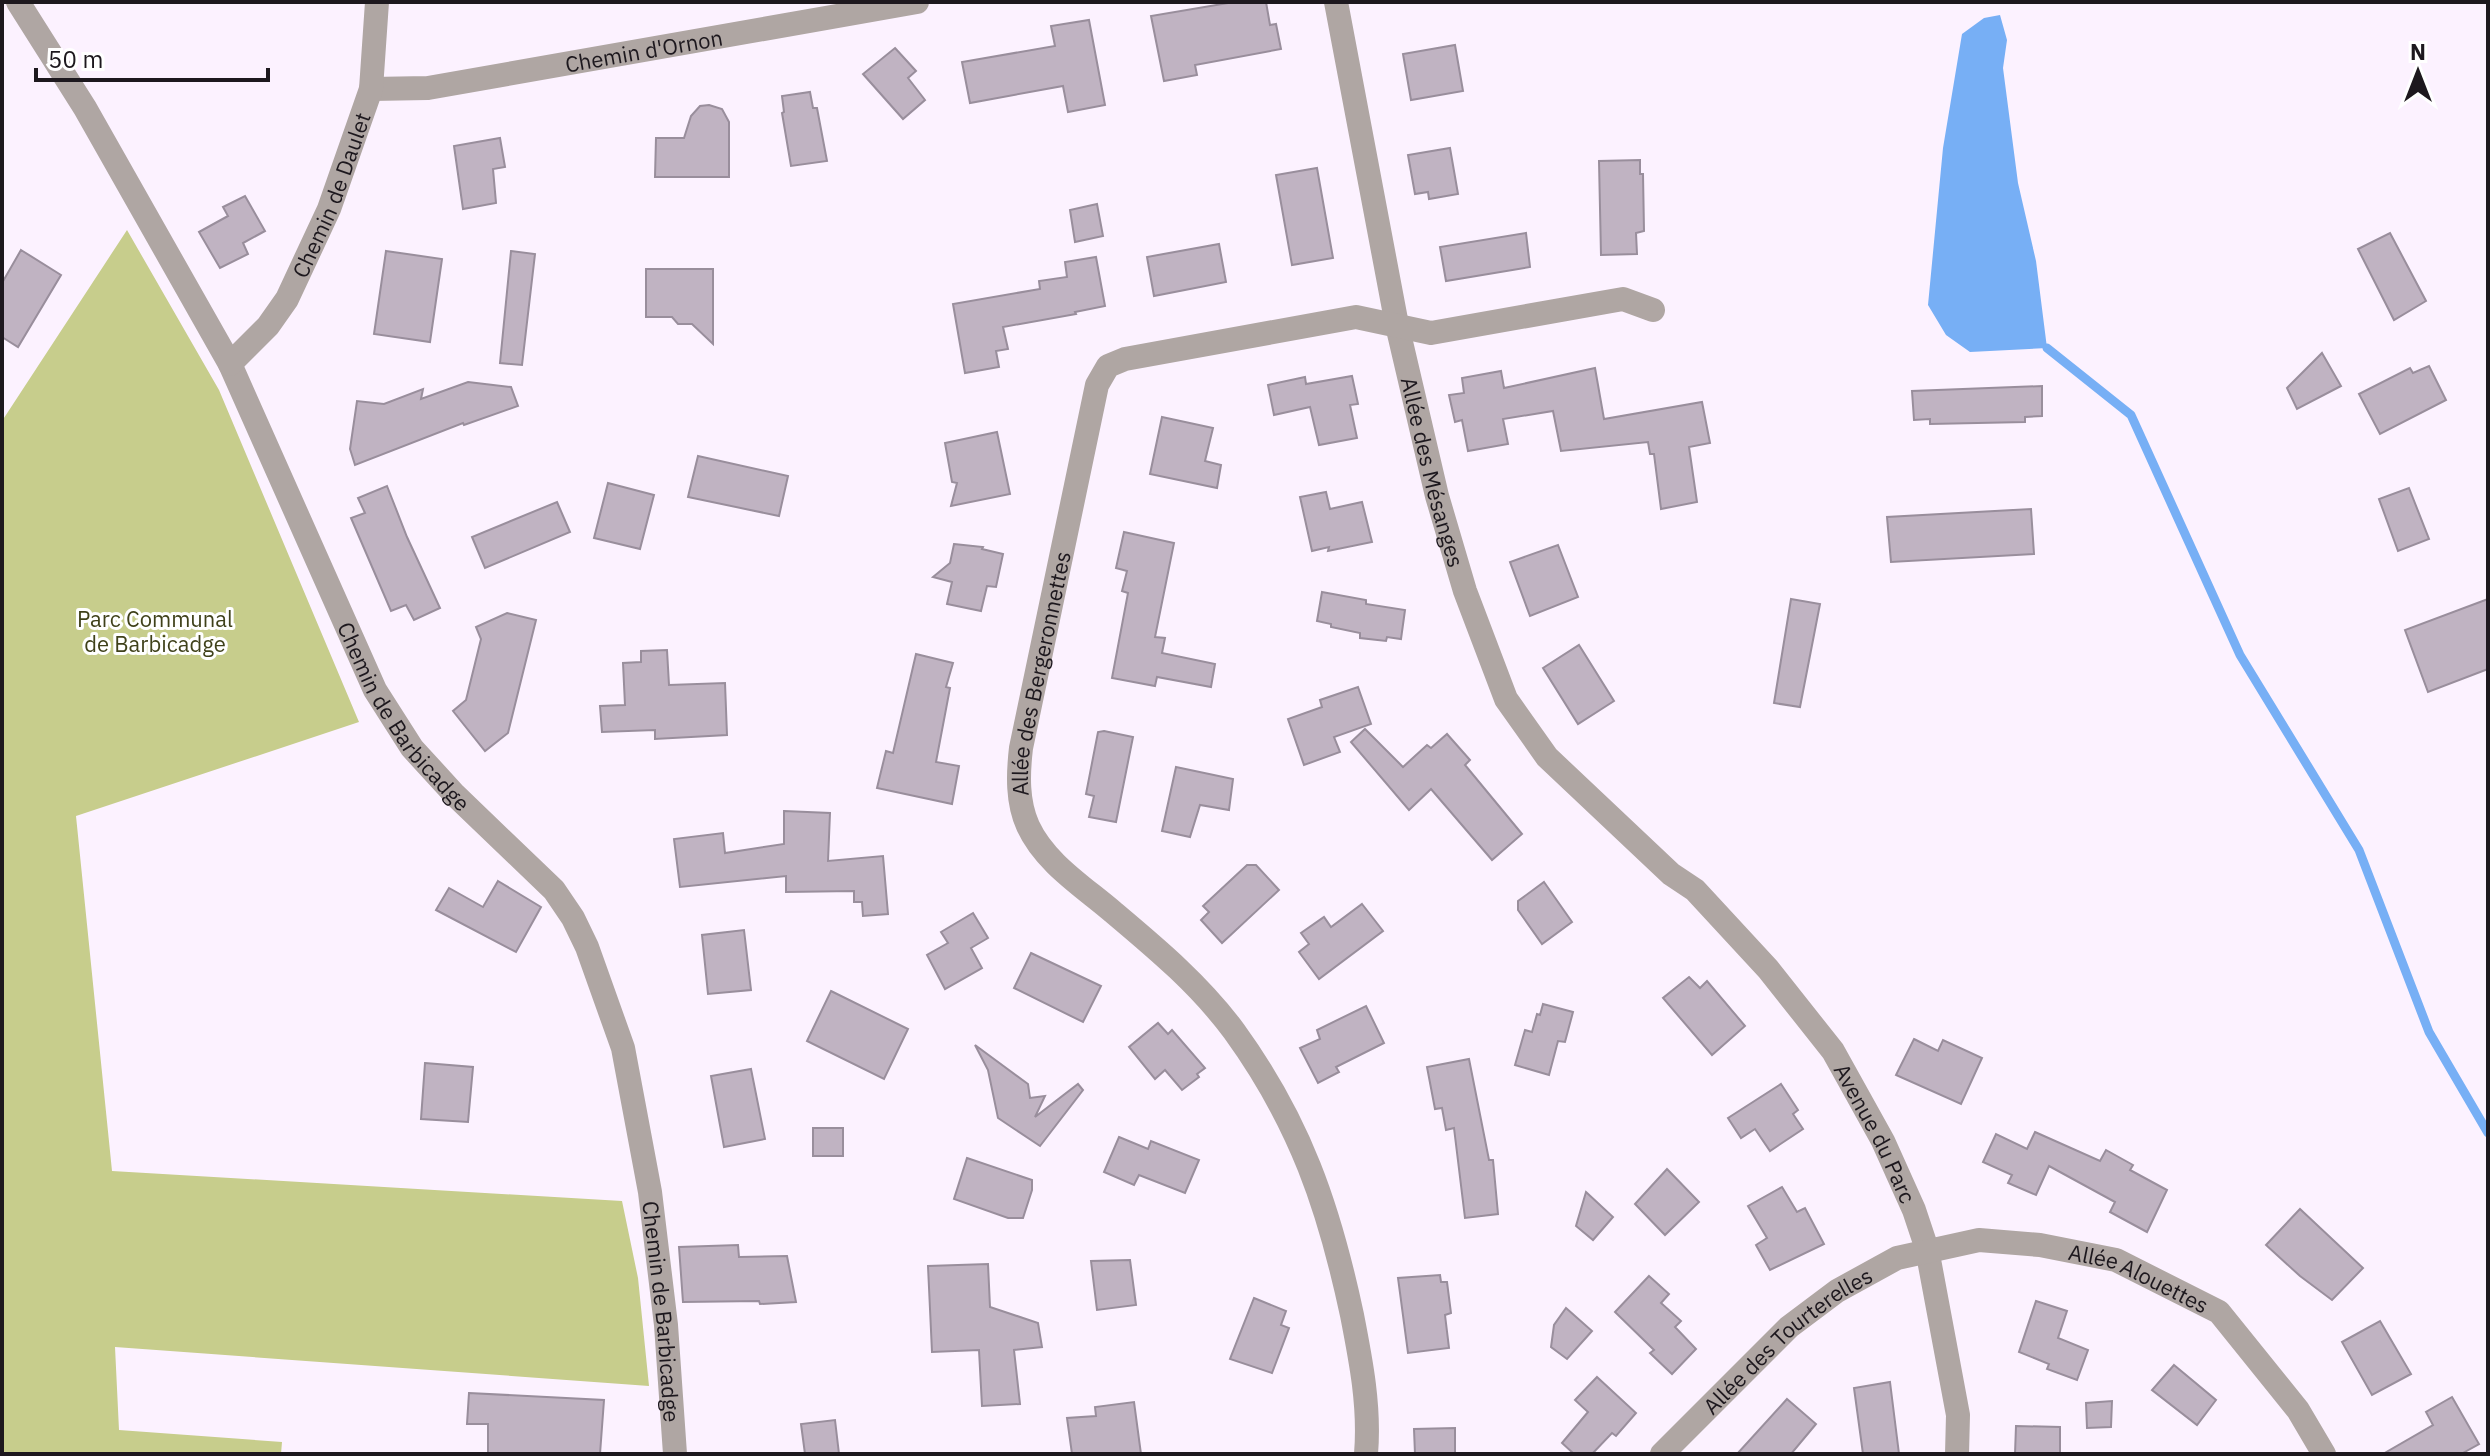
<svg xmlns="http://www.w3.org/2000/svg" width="2490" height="1456" viewBox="0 0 2490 1456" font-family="'IBM Plex Sans',sans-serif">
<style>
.green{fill:#c7cd8c}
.water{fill:#77aff5}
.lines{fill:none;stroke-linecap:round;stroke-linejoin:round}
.stream{stroke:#77aff5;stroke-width:9}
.building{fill:#c0b3c2;stroke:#998e9c;stroke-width:2}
.street{stroke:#afa6a3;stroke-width:24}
.labels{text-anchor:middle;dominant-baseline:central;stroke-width:6;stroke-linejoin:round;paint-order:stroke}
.street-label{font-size:22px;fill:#1d181e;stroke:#fff}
.park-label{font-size:22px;fill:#3f411a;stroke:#fff}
</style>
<rect width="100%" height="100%" fill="#fcf2ff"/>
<path class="green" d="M127 230 219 390 359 722 76 816 112 1171 622 1201 638 1278 649 1386 115 1347 119 1430 282 1442 281 1454H2V421Z"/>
<path class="water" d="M2000 15 2007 40 2003 68 2018 183 2036 261 2047 348 1970 352 1946 335 1928 305 1943 148 1962 34 1984 18Z"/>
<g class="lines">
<path class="stream" d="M2047 348 2131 415 2240 655 2359 850 2429 1032 2488 1133"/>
</g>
<g class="building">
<path d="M1234 2H1266L1270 25 1276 24 1281 49 1195 65 1197 75 1164 81 1151 16Z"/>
<path d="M1089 20 1105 105 1068 112 1063 86 970 103 962 62 1055 46 1051 26Z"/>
<path d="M1455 45 1463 91 1411 100 1403 54Z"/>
<path d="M895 48 916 71 908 78 925 100 903 119 863 74Z"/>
<path d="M810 92 813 108H817L827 161 791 166 782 113 784 112 782 96Z"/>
<path d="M709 105 722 109 729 122V177H655L656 138H684L691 116 700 106Z"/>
<path d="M500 138 505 167 493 169 496 203 463 209 454 146Z"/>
<path d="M1450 148 1458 194 1429 199 1428 192 1415 194 1408 155Z"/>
<path d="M1640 160V174H1643L1644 231 1636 233 1637 254 1601 255 1599 161Z"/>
<path d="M1317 168 1333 258 1292 265 1276 175Z"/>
<path d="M245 196 265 231 243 243 248 254 220 268 199 232 228 216 223 207Z"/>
<path d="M1097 204 1103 236 1075 242 1070 210Z"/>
<path d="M1526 233 1530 267 1446 281 1440 247Z"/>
<path d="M2390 233 2426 301 2394 320 2358 249Z"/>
<path d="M1219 244 1226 282 1154 296 1147 257Z"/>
<path d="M21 250 61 275 18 347 2 337V283Z"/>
<path d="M386 251 442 259 430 342 374 334Z"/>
<path d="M511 251 535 254 522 365 500 363Z"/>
<path d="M1096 257 1105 306 1075 312 1076 314 1003 327 1008 349 996 351 999 367 965 373 953 304 1040 289 1039 281 1067 277 1065 262Z"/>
<path d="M646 269H713V344L692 324H678L672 317H646Z"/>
<path d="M2322 353 2341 386 2297 409 2287 388Z"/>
<path d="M2429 366 2446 400 2380 434 2359 394 2410 368 2413 373Z"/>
<path d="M1595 368 1604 419 1702 402 1710 443 1689 447 1697 502 1661 509 1654 454H1650L1648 442 1561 451 1553 411 1503 419 1508 444 1468 451 1462 420 1455 422 1449 395 1464 393 1462 378 1501 371 1504 388Z"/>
<path d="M1352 376 1358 404 1350 405 1357 438 1319 445 1310 407 1274 415 1268 385 1305 377 1306 384Z"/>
<path d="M468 382 511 387 518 406 464 425 463 423 355 465 350 449 357 401 384 404 423 389 421 399Z"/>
<path d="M2042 386V416L2025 417V422L1930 424V419L1914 420 1912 391Z"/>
<path d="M1162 417 1213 428 1205 461 1221 465 1217 488 1150 474Z"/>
<path d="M997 432 1010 494 951 506 957 483 952 482 945 443Z"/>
<path d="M698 456 788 476 779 516 688 497Z"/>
<path d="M608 483 654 495 640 549 594 538Z"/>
<path d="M387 486 407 537 440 608 414 620 406 605 391 611 351 518 365 513 358 498Z"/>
<path d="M2409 488 2429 539 2398 551 2379 499Z"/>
<path d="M1326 492 1330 509 1362 502 1372 542 1328 551 1329 547 1312 551 1300 497Z"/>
<path d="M557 502 570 532 485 568 472 537Z"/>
<path d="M2031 509 2034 554 1891 562 1887 517Z"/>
<path d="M1124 532 1174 543 1155 637 1165 638 1162 653 1215 664 1211 687 1157 677 1155 686 1112 678 1128 593 1122 591 1127 571 1116 568Z"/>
<path d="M954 544 983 547 982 549 1003 554 996 587 987 586 981 611 947 604 952 582 933 577 950 563Z"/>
<path d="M1558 545 1578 597 1530 616 1510 562Z"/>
<path d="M1322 592 1366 600V604L1405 610 1401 639 1387 637 1386 641 1360 638V633L1331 627V624L1317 621Z"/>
<path d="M1791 599 1820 604 1800 707 1774 703Z"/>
<path d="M2488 599V669L2428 692 2405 630Z"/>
<path d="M507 613 536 620 508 733 485 751 453 711 466 700 481 639 476 627Z"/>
<path d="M1579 645 1614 701 1578 724 1543 668Z"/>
<path d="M667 650 669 685 725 683 727 735 655 739V730L602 732 600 706 625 705 623 663 641 662V651Z"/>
<path d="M916 654 953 663 946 687 950 688 936 762 959 766 952 804 877 788 886 751 893 753Z"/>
<path d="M1358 687 1371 724 1334 737 1340 752 1304 765 1288 719 1322 707 1320 700Z"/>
<path d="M1365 729 1403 767 1427 745 1431 748 1447 734 1470 760 1465 765 1522 834 1492 860 1431 789 1409 810 1351 742Z"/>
<path d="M1104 731 1133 737 1116 822 1089 817 1094 796 1086 794 1098 732Z"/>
<path d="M1176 767 1233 779 1229 810 1200 805 1190 837 1162 831Z"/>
<path d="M784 811 830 813 828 861 883 856 888 914 863 916 862 902H854V891L786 892V876L680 887 674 839 723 833 725 853 784 844Z"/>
<path d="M1247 865H1256L1279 890 1222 943 1201 920 1209 912 1203 906Z"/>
<path d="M498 881 541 907 516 952 436 910 449 888 483 907Z"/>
<path d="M1544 882 1572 922 1542 944 1518 910V901Z"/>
<path d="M1362 904 1383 931 1319 979 1299 952 1309 944 1301 933 1324 917 1331 927Z"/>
<path d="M973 913 988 938 971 948 982 968 945 989 927 955 948 943 941 932Z"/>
<path d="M744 930 751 990 708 994 702 935Z"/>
<path d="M1031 953 1101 986 1083 1022 1014 988Z"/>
<path d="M1689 977 1700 988 1707 981 1745 1026 1712 1055 1663 998Z"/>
<path d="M831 991 908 1029 884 1079 807 1041Z"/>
<path d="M1543 1004 1573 1012 1565 1042 1558 1041 1549 1075 1515 1065 1525 1030 1532 1032 1537 1014 1540 1015Z"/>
<path d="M1366 1006 1384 1043 1336 1067 1339 1072 1318 1083 1300 1048 1320 1039 1317 1030Z"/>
<path d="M1158 1023 1168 1034 1172 1030 1205 1068 1197 1074 1199 1077 1182 1090 1165 1070 1155 1079 1129 1047Z"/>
<path d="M1914 1039 1938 1051 1943 1040 1982 1058 1961 1104 1896 1075Z"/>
<path d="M975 1045 1028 1084 1030 1098 1045 1096 1035 1117 1078 1084 1083 1090 1040 1146 998 1118 988 1070Z"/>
<path d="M1469 1059 1489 1160H1493L1498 1214 1465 1218 1454 1128 1446 1130 1442 1108 1435 1109 1427 1067Z"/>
<path d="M425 1063 473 1067 468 1122 421 1119Z"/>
<path d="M751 1069 765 1139 724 1147 711 1076Z"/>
<path d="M1781 1084 1798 1110 1793 1114 1803 1129 1770 1151 1755 1129 1741 1138 1728 1118Z"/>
<rect x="813" y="1128" width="30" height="28"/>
<path d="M2035 1132 2100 1161 2106 1150 2133 1165 2130 1170 2167 1190 2147 1232 2110 1212 2115 1202 2049 1166 2036 1195 2008 1183 2012 1175 1983 1162 1996 1134 2027 1149Z"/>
<path d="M1119 1137 1148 1149 1151 1141 1199 1160 1185 1193 1139 1175 1134 1185 1104 1172Z"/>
<path d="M967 1158 1032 1180V1190L1023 1218H1008L954 1199Z"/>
<path d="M1667 1169 1699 1202 1665 1235 1635 1204Z"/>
<path d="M1782 1187 1797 1212 1805 1208 1824 1244 1770 1270 1756 1245 1767 1238 1748 1206Z"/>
<path d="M1586 1192 1613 1217 1593 1240 1576 1226Z"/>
<path d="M2300 1209 2363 1268 2332 1300 2300 1276 2266 1245Z"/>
<path d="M738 1245 739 1257 787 1256 796 1302 760 1304 759 1301 683 1302 679 1247Z"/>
<path d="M1130 1260 1136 1305 1097 1310 1091 1261Z"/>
<path d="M988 1264 990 1307 1038 1323 1042 1347 1014 1350 1020 1404 982 1406 979 1350 932 1352 928 1266Z"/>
<path d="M1440 1275 1441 1282H1447L1451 1313 1445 1315 1449 1348 1408 1353 1398 1278Z"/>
<path d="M1649 1276 1669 1294 1661 1303 1681 1321 1675 1327 1696 1349 1672 1374 1650 1353 1654 1350 1615 1312Z"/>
<path d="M1254 1298 1286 1311 1281 1325 1289 1328 1272 1373 1230 1359Z"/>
<path d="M2036 1301 2067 1311 2058 1338 2088 1350 2077 1380 2047 1369 2049 1364 2019 1352Z"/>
<path d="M1566 1308 1592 1331 1567 1359 1551 1347 1554 1325Z"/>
<path d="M2380 1321 2411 1374 2372 1395 2342 1342Z"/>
<path d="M2174 1365 2216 1400 2197 1425 2152 1390Z"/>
<path d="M1597 1377 1636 1413 1616 1436 1612 1433 1592 1454H1574L1562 1443 1588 1412 1575 1400Z"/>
<path d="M1890 1382 1899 1454H1863L1854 1388Z"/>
<path d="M469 1393 604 1400 600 1454H488V1424H467Z"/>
<path d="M2452 1397 2479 1444 2461 1454H2383L2433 1425 2426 1412Z"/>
<path d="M1787 1399 1816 1424 1791 1454H1737Z"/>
<path d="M2112 1401 2111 1427 2087 1428 2086 1403Z"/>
<path d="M1134 1402 1141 1454H1072L1067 1418 1096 1416 1095 1407Z"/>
<path d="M835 1420 839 1454H805L801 1424Z"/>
<path d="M2016 1426 2060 1427V1454H2015Z"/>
<path d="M1455 1428V1454H1415L1414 1429Z"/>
</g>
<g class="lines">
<g class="street">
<path id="s1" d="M18 2 85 108 230 364 375 690 412 748 455 795 554 890 573 918 587 947 623 1048 650 1192 666 1325 675 1454"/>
<path id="s2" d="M1336 2 1397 325 1437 496 1465 591 1506 699 1547 757 1671 874 1695 890 1768 969 1833 1051 1883 1141 1914 1210 1927 1249 1958 1415 1957 1454"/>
<path id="s3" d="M371 89 428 88 917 2"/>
<path id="s4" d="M230 364 268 326 287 299 329 209 371 89 377 2"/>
<path id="s5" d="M1366 1454C1370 1407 1361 1361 1352 1315 1329 1207 1300 1122 1234 1031 1200 985 1157 949 1113 912 1084 887 1045 863 1028 826 1017 802 1018 774 1021 748L1097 385 1108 366 1125 359 1356 317 1431 333 1623 299 1653 310"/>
<path id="s6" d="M1662 1454 1789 1327 1837 1291 1897 1258 1979 1240 2040 1245 2116 1260 2219 1312 2298 1410 2324 1454"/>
</g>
</g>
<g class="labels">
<g class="street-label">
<text stroke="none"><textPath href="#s3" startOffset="276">Chemin d'Ornon</textPath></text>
<text stroke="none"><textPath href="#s4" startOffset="200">Chemin de Daulet</textPath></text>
<text stroke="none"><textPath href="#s2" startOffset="480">Allée des Mésanges</textPath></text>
<text stroke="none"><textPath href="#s5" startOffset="898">Allée des Bergeronnettes</textPath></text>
<text stroke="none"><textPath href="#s1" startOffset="814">Chemin de Barbicadge</textPath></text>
<text stroke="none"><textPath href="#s2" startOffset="1294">Avenue du Parc</textPath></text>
<text stroke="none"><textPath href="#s6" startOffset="558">Allée Alouettes</textPath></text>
<text stroke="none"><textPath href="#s1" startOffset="1486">Chemin de Barbicadge</textPath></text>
<text stroke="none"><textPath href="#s6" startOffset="170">Allée des Tourterelles</textPath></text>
</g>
<g class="park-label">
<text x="155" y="618">Parc Communal<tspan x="155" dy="25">de Barbicadge</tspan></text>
</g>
</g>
<rect width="2490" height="1456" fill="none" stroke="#1d181e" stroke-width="8"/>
<g transform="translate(2418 72)" stroke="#ffffff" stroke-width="6" paint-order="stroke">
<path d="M0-6L14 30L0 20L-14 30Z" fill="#1d181e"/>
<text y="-12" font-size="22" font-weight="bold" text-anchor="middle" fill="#1d181e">N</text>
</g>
<path d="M36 68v12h232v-12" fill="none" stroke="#1d181e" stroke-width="4"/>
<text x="48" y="68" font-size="24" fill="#1d181e" stroke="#ffffff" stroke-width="6" paint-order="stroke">50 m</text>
</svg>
